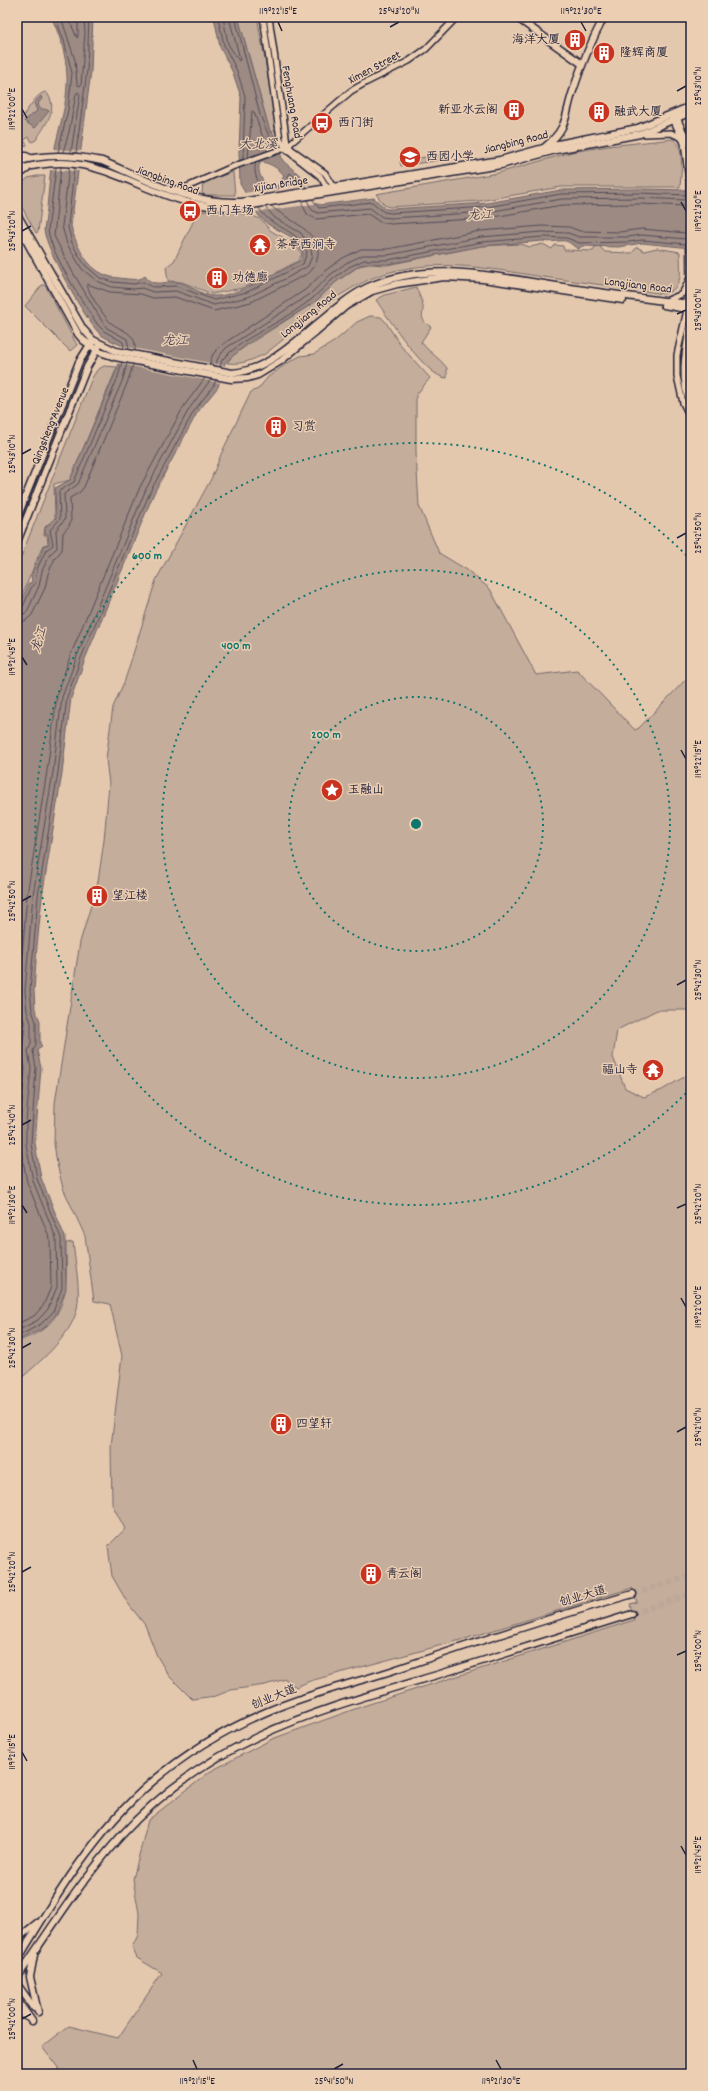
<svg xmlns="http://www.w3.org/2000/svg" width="708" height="2091" viewBox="0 0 708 2091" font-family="Dekko,'LXGW WenKai TC',sans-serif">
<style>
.green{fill:#c4ad9b;stroke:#73686b}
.water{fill:#9c8a83;stroke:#6b6066;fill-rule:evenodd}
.pier{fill:#e4c8ae}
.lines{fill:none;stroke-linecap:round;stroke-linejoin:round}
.shore{stroke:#534c58;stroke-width:1}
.major-tunnel{stroke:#bda797;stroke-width:6;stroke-dasharray:6 3;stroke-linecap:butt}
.minor-casing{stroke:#22223b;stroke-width:8}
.major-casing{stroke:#22223b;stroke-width:9}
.minor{stroke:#eccfb3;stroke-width:5}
.major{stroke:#eccfb3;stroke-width:6}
.ticks{fill:none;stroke:#22223b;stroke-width:1.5}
.ring{fill:none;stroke:#0f766e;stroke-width:2;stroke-dasharray:2 4}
.labels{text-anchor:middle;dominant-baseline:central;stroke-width:3;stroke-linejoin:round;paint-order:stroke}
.poi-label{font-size:12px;fill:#22223b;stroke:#eccfb3;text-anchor:start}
.street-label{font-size:12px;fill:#22223b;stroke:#eccfb3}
.water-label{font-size:13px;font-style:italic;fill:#474151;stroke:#eccfb3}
.centre{fill:#0f766e;stroke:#eccfb3;stroke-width:2}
.ring-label{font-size:12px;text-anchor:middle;font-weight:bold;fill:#0f766e;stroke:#eccfb3;stroke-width:3;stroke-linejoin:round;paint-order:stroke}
.neatline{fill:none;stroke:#22223b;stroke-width:1.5}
.ticks-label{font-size:10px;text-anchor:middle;fill:#22223b}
</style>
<rect width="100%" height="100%" fill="#e4c8ae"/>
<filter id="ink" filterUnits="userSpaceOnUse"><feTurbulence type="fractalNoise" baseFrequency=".025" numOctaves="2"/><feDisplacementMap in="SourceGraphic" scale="8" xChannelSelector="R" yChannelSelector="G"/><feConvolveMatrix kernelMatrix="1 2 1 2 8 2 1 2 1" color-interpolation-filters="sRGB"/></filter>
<g filter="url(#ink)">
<g class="green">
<path d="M238 17H257L278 130 270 132Z"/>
<path d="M46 92C60 108 45 125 36 140L32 142 29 137 24 140 27 145 17 149V124C25 116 35 93 46 92Z"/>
<path d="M673 139C685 144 681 176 680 187H561L479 201 390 207 384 205 376 194 498 173 572 152 608 146Z"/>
<path d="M439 155 440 160 401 166 400 161Z"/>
<path d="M233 172 235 195H205L202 193 203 182Z"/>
<path d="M37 176H45L38 232 36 233 19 202 17 188 28 178Z"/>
<path d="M191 211C212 212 239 210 258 218 264 220 267 229 273 232 285 239 295 240 302 254L298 261 264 279 242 288 212 294 182 282 168 281 166 267 174 261 194 220Z"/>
<path d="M521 244 530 247 543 244 552 249 555 245 563 246 564 250 593 251 595 247 599 246 605 252 632 253 637 247 644 251 657 248 680 252C680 270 685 289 663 294 623 288 583 282 543 277 485 268 424 255 368 280 329 297 298 329 265 354 252 360 242 365 227 363L232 356 249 344 315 302 336 282 359 266 369 264 387 265 481 246Z"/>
<path d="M42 285H45L77 345 70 351 25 306Z"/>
<path d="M416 287C418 292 420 297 422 302 426 314 416 317 431 327L421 342C428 352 440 358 447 368V378C426 378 388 317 376 300L385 295Z"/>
<path d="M370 316 381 317 385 321 401 346 430 378 416 395V453L419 506 439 553 467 570 490 589 536 675 577 670 635 730 639 728 691 674V1010H657L617 1030 613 1057 625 1088 644 1097 662 1090 691 1073V2074H63L42 2047 69 2026 118 2038 162 1973 137 1958 132 1947 138 1935 139 1914 133 1879 148 1820 211 1771 272 1739 363 1706 634 1620 630 1604 637 1602 632 1588 468 1638 310 1681 296 1687 294 1685 291 1686 286 1679 265 1685 231 1690 216 1696 192 1699 169 1676 157 1656 145 1625 127 1602 112 1576 108 1546 125 1529 112 1504 111 1446 122 1356 110 1304 94 1301 85 1236 63 1188 57 1164 54 1143 55 1103 80 942 98 882 104 840 109 784 106 759 113 707 125 680 156 580 211 479 222 452 251 392 258 389 268 377 286 364 300 356 314 354 335 341 357 322Z"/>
<path d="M104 366 117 367 70 480 54 484 55 518 45 527 44 535H47L48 544 43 545 17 607V567L92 378 97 370Z"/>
<path d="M73 1242C75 1263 81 1289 77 1309 71 1337 37 1364 17 1382V1342C26 1338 37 1334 45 1328 71 1305 66 1274 66 1243Z"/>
</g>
<g class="water">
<path d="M51 17H93L91 71 71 226C77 248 88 271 111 277 116 278 122 278 127 279 133 279 139 281 145 276 153 288 164 281 176 282 189 283 200 295 213 296 233 298 282 271 301 260L303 253 295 239 269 225 259 216 240 184 239 152 241 97 233 73 220 47 214 17H238L270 132 273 133 283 161 309 183 319 205 374 198 386 209H391L487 203 561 190 640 189 691 190V248L642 243 619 247 582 246 579 249C574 248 572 243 566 241 558 240 551 243 543 241L482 246 388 264 370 263 360 265 336 282 315 302 248 343 225 363 218 387 197 413 154 493 85 659 71 698 62 773 42 897 37 946 34 991 35 1009 40 1021V1043L42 1047 37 1050 41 1068 35 1143 41 1178 65 1237 66 1289 56 1314 44 1328 17 1341V611L29 583H31L32 579 31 578 35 564 38 563V557H40L43 546 49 544 48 534H45V528L56 518 55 488 70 480 118 367 121 345C114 342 107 339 101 335 86 322 46 249 44 230 49 203 48 174 55 147 64 108 73 86 62 45 59 36 56 26 51 17ZM262 162C272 164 277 168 284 175 277 197 257 184 259 165Z"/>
<path d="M41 96 42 99 39 102C36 111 46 108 49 111L35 128 24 121 37 111 34 103Z"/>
</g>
<g class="pier">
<path d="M52 149 83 151 80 171 50 170Z"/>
<path d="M311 183 321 203 255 212 244 193Z"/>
<path d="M117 345 226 366 221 383 116 363Z"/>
</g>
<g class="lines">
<g class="shore">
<path d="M55 17 64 41 72 73 68 110 58 152"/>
<path d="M61 17 75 60 77 84 79 86 81 85 85 33 84 17"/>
<path d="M68 17 77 38 78 36V17"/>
<path d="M218 17 224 45 237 71 245 96 243 159"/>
<path d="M223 17 228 44 239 61 240 59 229 17"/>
<path d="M235 17 260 115 274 148"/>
<path d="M63 152 69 132 76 94 78 92 80 95 71 152"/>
<path d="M76 153 87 71 89 17"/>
<path d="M248 158 252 111 254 112 262 135 269 150"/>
<path d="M256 162C251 176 263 197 279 188 287 184 286 178 290 173L306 187"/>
<path d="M61 167 54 236 72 271 102 321 107 328 127 339 129 349"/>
<path d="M56 168 48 230C51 254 83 303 98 325L104 331 123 342 124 348"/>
<path d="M69 168 62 226 67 244 82 269 97 281 112 287 134 289 142 288 153 292 176 291 214 305 248 297 287 278 308 266 312 256 311 250 301 233 275 218 265 207"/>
<path d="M74 168 68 227 72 243 79 256 85 265 100 278 113 282 134 284 143 282 153 287 176 286 214 300 247 292 303 264 307 252C297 227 272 230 259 208"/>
<path d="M312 199 319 208 372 202 384 212 391 213 487 207 561 194 640 193 686 195"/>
<path d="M307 200 312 210 318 213 370 208 382 217 391 218 488 212 562 199 640 198 686 200"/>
<path d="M301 201 307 214 316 219 368 214 380 222 391 224 488 218 562 205 640 204 686 206"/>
<path d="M135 351C137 332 123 332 111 323 105 318 87 291 87 284L110 292 141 294 153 298 175 297 214 311 251 302 309 273C313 269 315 265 317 260 325 232 286 220 271 206"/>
<path d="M209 365 213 354 223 344 305 290 326 270 343 258 361 249H388L480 231 542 226 569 227 580 231 619 232 642 229 686 233"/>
<path d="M215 366 218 358 226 348 309 295 330 275 346 263 363 255H388L481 237 542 232 568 233 579 237H628L642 235 686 239"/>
<path d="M220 367 222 360 229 353 246 340 291 314 312 299 333 279 349 267 364 260H388L482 242 543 237 567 238 579 243 629 242 642 240 686 244"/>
<path d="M17 611 22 609 31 588 35 584 37 569 46 550 53 545 50 530 60 519 59 491 74 482 118 377 122 362"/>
<path d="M17 616 22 615 27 612 39 586 42 571 50 554 57 548 56 530 65 519 64 494 78 484 123 379 127 363"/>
<path d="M17 622 25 621 32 615 45 588 48 574 55 558 62 550 63 533 69 526 71 520 70 498 80 492 84 487 128 381 133 365"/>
<path d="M17 1324 34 1316 43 1306 51 1287 50 1239 27 1182 20 1144V1122L25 1069 22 1051 25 1024 21 1012 19 991 27 895 47 771 57 695 71 654 140 487 184 406 205 378"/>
<path d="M17 1331 38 1320 48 1309 57 1287 56 1238 33 1181 26 1144V1122L31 1068 28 1051 31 1044V1023L27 1011 25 991 33 895 53 772 62 697 77 656 146 489 189 409 211 379"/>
<path d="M17 1337 41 1324 53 1312 62 1288 61 1238 37 1179 31 1143 36 1068 33 1051 36 1045V1022L32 1010 30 991 38 896 58 772 67 697 81 658 150 492 194 411 214 385 216 380"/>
</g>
<g class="major-tunnel">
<path d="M633 1594 691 1576"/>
<path d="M632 1614 691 1594"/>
</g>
<g class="minor-casing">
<g id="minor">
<path d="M263 17 280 139 288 151 320 176 329 191"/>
<path d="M269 17 287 143 291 149 325 173 336 190"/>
<path d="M676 115 691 149"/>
<path d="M672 117 684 143 689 181 690 296 677 355V376L683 403 691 419"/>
<path d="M644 134 671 133 680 137"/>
<path d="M689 138 691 122"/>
<path d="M170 190 187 187 232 167 285 148 351 91 365 83 409 61 426 49 457 17"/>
<path d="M668 300 682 294 690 278"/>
<path d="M691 319C686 347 678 379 691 406"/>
</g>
</g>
<g class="major-casing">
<g id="major">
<path d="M516 17 582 64"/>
<path d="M545 147C570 126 564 115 574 88 582 63 592 40 604 17"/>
<path d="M17 156H26L30 158"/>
<path d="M17 162C45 153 74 155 102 161 149 181 188 204 241 202L500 160 558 144 638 128 691 106"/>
<path d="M17 170C90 147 127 187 191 203 207 207 223 207 240 207L501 165 556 150 640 134 691 112"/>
<path d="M17 176 27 169"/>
<path d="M17 214 83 329 93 340 116 351 232 373C282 370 322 309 368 287 425 261 490 275 550 285 588 291 626 296 664 301L691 304"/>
<path d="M17 224 78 334 83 340 100 352 115 357 231 379 248 378 258 375 281 361 346 306 372 291 397 284 444 277 483 279 623 300"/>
<path d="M664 305 691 310"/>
<path d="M17 518 79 362 91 343"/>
<path d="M17 542 87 367 98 348"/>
<path d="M17 1939 37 1923"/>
<path d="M34 1955 30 1977 38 2012"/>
<path d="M17 1961C55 1897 95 1831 152 1782 185 1754 226 1729 266 1712 307 1694 351 1684 394 1670 473 1643 552 1617 633 1594"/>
<path d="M17 1978C49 1931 82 1879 120 1837 208 1739 316 1711 437 1675 502 1655 567 1634 632 1614"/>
<path d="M17 1984 34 2008"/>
<path d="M17 2000 32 2021"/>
<path d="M17 2012 27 2017"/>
</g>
</g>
<use href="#minor" class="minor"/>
<use href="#major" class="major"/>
</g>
</g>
<path class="ticks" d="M278 22 282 31M581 22 586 31M390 27 399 22M677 91 686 86M22 109 27 118M681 202 686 211M22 231 31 226M677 314 686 310M22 454 31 449M677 538 686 533M22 657 27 665M681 750 686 759M22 901 31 896M677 985 686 980M22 1125 31 1120M22 1205 27 1213M677 1208 686 1204M681 1298 686 1307M22 1348 31 1343M677 1432 686 1427M22 1572 31 1567M677 1655 686 1651M22 1752 27 1761M681 1846 686 1855M22 2019 31 2014M193 2060 197 2069M496 2060 501 2069M334 2069 343 2064"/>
<g class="ring">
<circle cx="416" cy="824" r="127"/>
<circle cx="416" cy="824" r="254"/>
<path d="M690 1089A381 381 0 1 1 690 559"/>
</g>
<defs>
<g id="building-disc" transform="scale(1.15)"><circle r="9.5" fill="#c8321e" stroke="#eccfb3"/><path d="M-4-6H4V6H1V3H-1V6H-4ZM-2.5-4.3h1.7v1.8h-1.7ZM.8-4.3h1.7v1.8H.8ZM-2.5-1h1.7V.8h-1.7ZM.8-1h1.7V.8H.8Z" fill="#fff"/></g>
<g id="bus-disc" transform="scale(1.15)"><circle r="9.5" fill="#c8321e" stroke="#eccfb3"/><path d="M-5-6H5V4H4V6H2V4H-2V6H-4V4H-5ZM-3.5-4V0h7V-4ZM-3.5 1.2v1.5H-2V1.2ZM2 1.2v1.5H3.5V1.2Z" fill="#fff"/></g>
<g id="school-disc" transform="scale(1.15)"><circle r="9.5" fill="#c8321e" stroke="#eccfb3"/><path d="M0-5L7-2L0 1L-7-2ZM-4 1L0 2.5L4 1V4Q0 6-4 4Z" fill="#fff"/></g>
<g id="temple-disc" transform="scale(1.15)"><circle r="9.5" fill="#c8321e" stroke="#eccfb3"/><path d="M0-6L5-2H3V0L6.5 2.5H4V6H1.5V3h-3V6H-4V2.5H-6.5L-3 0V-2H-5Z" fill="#fff"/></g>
<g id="sight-disc" transform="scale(1.15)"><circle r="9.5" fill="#c8321e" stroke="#eccfb3"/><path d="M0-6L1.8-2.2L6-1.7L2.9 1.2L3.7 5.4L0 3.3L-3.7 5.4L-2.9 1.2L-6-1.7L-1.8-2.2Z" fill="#fff"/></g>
</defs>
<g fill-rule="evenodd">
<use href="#building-disc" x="575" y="40"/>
<use href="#building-disc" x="604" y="53"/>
<use href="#building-disc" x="514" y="110"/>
<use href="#building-disc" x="599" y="112"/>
<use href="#bus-disc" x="322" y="123"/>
<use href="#school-disc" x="410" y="157"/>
<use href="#bus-disc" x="190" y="211"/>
<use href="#temple-disc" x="260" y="245"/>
<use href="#building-disc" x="217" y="278"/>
<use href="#building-disc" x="276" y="427"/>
<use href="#sight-disc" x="332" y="790"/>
<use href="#building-disc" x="97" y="896"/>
<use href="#temple-disc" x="653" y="1070"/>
<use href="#building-disc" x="281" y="1424"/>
<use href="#building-disc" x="371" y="1574"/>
</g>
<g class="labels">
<g class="poi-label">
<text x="560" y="40" text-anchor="end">海洋大厦</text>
<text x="620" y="53">隆辉商厦</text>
<text x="498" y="110" text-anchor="end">新亚水云阁</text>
<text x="614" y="112">融武大厦</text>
<text x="338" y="123">西门街</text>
<text x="426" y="157">西园小学</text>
<text x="206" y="211">西门车场</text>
<text x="276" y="245">茶亭西涧寺</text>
<text x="232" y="278">功德廊</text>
<text x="292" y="427">习赏</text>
<text x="348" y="790">玉融山</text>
<text x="112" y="896">望江楼</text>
<text x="638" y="1070" text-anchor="end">福山寺</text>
<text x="296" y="1424">四望轩</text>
<text x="386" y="1574">青云阁</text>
</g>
<g class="street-label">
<text transform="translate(375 68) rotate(-28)">Ximen Street</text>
<text transform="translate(291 102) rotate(80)">Fenghuang Road</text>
<text transform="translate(516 143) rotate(-14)">Jiangbing Road</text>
<text transform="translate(167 181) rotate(20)">Jiangbing Road</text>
<text transform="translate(281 185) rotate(-9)">Xijian Bridge</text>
<text transform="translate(638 286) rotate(7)">Longjiang Road</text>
<text transform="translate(309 315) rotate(-39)">Longjiang Road</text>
<text transform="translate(51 426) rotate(-68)">Qingsheng Avenue</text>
<text transform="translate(583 1597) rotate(-16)">创业大道</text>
<text transform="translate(274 1698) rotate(-22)">创业大道</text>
</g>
<g class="water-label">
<text x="258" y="145">大北溪</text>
<text transform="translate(480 216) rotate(-3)">龙江</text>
<text x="175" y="341">龙江</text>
<text transform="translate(40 640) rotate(-74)">龙江</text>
</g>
</g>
<circle cx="416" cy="824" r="6" class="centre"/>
<g class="ring-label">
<text x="147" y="559">600 m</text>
<text x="236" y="649">400 m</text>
<text x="326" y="738">200 m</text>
</g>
<rect width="708" height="2091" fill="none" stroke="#eccfb3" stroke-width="44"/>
<rect x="22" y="22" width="664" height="2047" class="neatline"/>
<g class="ticks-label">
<text x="278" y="14">119°22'15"E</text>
<text x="399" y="14">25°43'20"N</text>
<text x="581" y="14">119°22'30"E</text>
<text transform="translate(697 86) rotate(-90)" y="4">25°43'10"N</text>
<text transform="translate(11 109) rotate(-90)" y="4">119°22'00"E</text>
<text transform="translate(697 211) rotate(-90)" y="4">119°22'30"E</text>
<text transform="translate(11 231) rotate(-90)" y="4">25°43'20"N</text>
<text transform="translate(697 310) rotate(-90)" y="4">25°43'00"N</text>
<text transform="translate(11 454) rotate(-90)" y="4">25°43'10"N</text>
<text transform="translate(697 533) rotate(-90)" y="4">25°42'50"N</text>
<text transform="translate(11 657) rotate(-90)" y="4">119°21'45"E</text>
<text transform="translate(697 759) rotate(-90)" y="4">119°22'15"E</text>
<text transform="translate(11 901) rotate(-90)" y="4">25°42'50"N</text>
<text transform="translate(697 980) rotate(-90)" y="4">25°42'30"N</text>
<text transform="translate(11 1125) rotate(-90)" y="4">25°42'40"N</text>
<text transform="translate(697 1204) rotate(-90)" y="4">25°42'20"N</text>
<text transform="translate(11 1205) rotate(-90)" y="4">119°21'30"E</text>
<text transform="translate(697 1307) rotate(-90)" y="4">119°22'00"E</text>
<text transform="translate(11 1348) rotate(-90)" y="4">25°42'30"N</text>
<text transform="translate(697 1427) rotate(-90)" y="4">25°42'10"N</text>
<text transform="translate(11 1572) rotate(-90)" y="4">25°42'20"N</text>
<text transform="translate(697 1651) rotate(-90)" y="4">25°42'00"N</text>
<text transform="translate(11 1752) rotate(-90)" y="4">119°21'15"E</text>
<text transform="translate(697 1855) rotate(-90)" y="4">119°21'45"E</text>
<text transform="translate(11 2019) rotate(-90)" y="4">25°42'00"N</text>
<text x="197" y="2084">119°21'15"E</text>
<text x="334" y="2084">25°41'50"N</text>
<text x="501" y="2084">119°21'30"E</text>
</g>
</svg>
